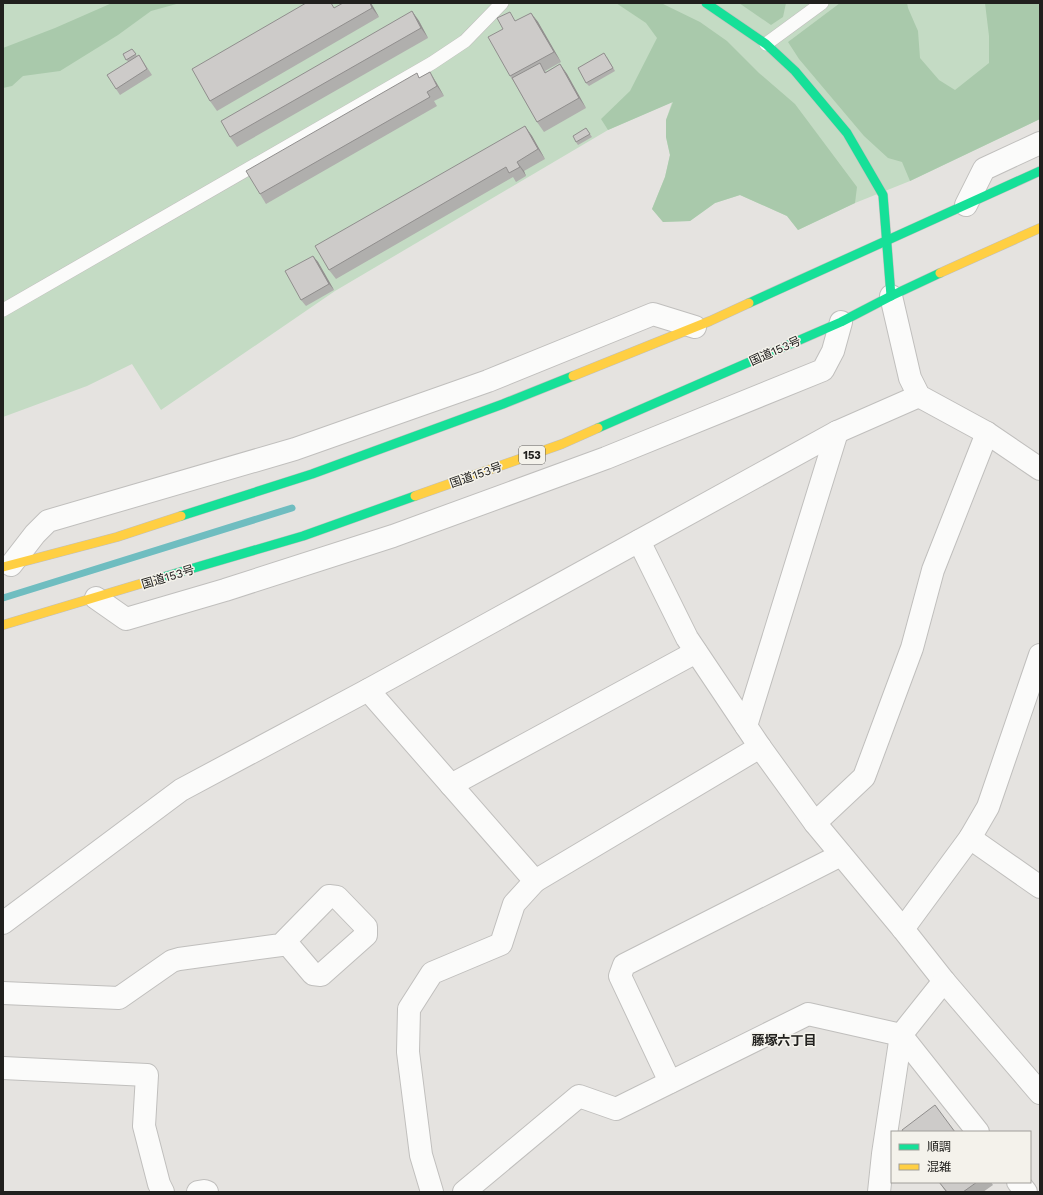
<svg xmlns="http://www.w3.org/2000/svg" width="1043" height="1195" viewBox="0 0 1043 1195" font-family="'Work Sans','Noto Sans JP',sans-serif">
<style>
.green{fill:#c4dbc4}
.forest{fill:#a9c9ab}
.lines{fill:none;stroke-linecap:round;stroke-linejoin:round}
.stream{stroke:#6fbdc0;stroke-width:7}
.lane-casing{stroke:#c0bfbd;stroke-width:14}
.street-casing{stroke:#c0bfbd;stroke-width:24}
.fast-casing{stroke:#c0bfbd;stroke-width:10}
.slow-casing{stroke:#c0bfbd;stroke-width:10}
.lane{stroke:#fbfbfa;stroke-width:13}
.street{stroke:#fbfbfa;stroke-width:22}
.fast{stroke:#16e098;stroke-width:9}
.slow{stroke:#ffcf43;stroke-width:9}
.wall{fill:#b0afad}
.shaded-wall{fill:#908e8d}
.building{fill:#cdcbc9;stroke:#908e8d}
.labels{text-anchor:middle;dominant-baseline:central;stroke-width:3;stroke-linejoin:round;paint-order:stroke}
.shield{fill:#f4f2eb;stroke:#605f5c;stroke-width:1}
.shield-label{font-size:11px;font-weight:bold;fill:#21201e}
.street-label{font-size:12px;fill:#21201e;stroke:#f4f2eb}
.neighbourhood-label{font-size:13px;font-weight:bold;fill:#21201e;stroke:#f4f2eb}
</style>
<rect width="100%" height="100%" fill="#e5e3e0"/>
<path class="green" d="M3 3H1040V119L910 181 855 203 798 230 787 216 740 195 715 203 690 221 663 222 652 209 665 177 670 155 666 137V120L672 102 608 130 335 291 161 410 132 364 87 386 3 417Z"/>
<g class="forest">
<path d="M112 3H180L151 11 118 35 60 71 23 76 12 86 3 88V48L55 28Z"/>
<path d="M616 3H661L700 22 727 41 759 73 795 104 857 187 855 203 798 230 787 216 740 195 715 203 690 221 663 222 652 209 665 177 670 155 666 137V120L673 102 608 130 601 119 630 91 657 38 646 23Z"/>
<path d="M739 3H786L783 17 771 25Z"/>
<path d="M840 3H907L908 8 918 31 920 58 939 80 955 90 989 63V36L985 3H1040V119L910 181 902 162 888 158 864 136 799 59 788 42Z"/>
</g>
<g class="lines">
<path class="stream" d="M3 598 292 508"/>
<g class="lane-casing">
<g id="lane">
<path d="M766 44 822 3"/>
<path d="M3 310 432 63 465 41 502 3"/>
</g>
</g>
<g class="street-casing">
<g id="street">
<path d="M966 205 984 169 1040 143"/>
<path d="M891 296 910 378 919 396 987 433 1040 469"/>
<path d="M639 541 687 638 760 747 815 823 903 929 944 981 1040 1093"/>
<path d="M11 565 35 534 48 521 295 449 488 381 653 314 695 327"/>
<path d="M96 598 126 619 225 590 393 536 606 458 823 370 833 351 841 322"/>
<path d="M368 690 535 881 760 747"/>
<path d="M746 726 837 432"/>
<path d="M451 785 696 652"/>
<path d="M815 823 864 777 912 648 933 570 987 433"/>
<path d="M970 838 1040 887"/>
<path d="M3 923 181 790 368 690 837 432 919 396"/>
<path d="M903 929 970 838 988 807 1040 655"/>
<path d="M3 993 119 998 172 961 179 959 281 945 329 896 337 897 366 927V935L321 975 313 974 285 941"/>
<path d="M3 1068 147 1075 144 1126 159 1184 163 1192"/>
<path d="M670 1082 620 976 624 965 841 855"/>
<path d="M1018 1182 1026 1192"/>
<path d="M198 1192 204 1191 207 1192"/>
<path d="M432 1192 421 1155 408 1052 409 1009 432 973 501 944 514 904 535 881"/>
<path d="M464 1192 579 1096 616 1109 808 1014 901 1035 978 1132"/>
<path d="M879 1192 883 1154 901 1035 944 981"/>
</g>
</g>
<g class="fast-casing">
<g id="fast">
<path d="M706 3 766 44 795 71 847 133 883 195 891 296"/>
<path d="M749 303 1040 171"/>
<path d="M598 428 841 322 891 296 940 273"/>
<path d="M181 516 312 474 503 404 573 376"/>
<path d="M153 580 303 536 415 496"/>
</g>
</g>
<g class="slow-casing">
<g id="slow">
<path d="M940 273 1040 228"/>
<path d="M573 376 710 321 749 303"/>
<path d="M415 496 562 444 598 428"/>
<path d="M3 567 117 537 181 516"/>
<path d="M3 625 153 580"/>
</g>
</g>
<use href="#lane" class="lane"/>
<use href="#street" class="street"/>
<use href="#fast" class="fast"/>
<use href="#slow" class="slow"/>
</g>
<g class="wall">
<path d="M371 3 379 17 217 111 210 101 335 8Z"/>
<path d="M412 11 419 21 428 38 237 147 230 137Z"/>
<path d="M531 13 538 22 561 62 545 71 546 72 560 64 567 74 586 108 544 132 537 122 514 82 510 76 516 21Z"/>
<path d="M132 49 137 56 139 55 152 75 120 95 116 89 128 62 123 54Z"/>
<path d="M607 57 615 71 589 86 586 83Z"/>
<path d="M420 78 436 82 444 96 434 101 437 106 266 204 260 194Z"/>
<path d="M525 126 532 136 545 159 524 171 526 176 516 182 513 177 336 279 329 270Z"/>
<path d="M586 128 592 137 578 145 576 142Z"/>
<path d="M313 256 318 262 334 290 306 306 301 300Z"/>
<path d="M939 1182H991L993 1185 983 1192H946Z"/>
</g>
<g class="shaded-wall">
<path d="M370 3H371L379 17 372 8Z"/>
<path d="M412 11 419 21 428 38 421 28Z"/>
<path d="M531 13 538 22 561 62 554 52Z"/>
<path d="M560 64 567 74 586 108 579 98Z"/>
<path d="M430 72 436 82 444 96 437 86Z"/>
<path d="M525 126 532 136 545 159 538 149Z"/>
<path d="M517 162 524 171 526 176 520 167Z"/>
<path d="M313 256 318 262 334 290 329 284Z"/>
</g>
<g class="building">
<path d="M306 3H331L334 8 343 3H370L372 8 210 101 192 69Z"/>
<path d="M412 11 421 28 230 137 221 121Z"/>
<path d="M510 12 515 21 531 13 554 52 510 76 488 37 503 29 497 18Z"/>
<path d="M132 49 136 54 126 60 123 54Z"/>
<path d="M604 53 613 68 586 83 578 68Z"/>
<path d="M139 55 147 69 116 89 107 75Z"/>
<path d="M540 63 545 73 560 64 579 98 537 122 512 78Z"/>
<path d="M430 72 437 86 427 92 430 97 260 194 246 171 417 73 419 78Z"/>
<path d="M525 126 538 149 517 162 520 167 509 173 506 167 329 270 315 246Z"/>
<path d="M586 128 590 134 576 142 573 136Z"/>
<path d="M313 256 329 284 301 300 285 271Z"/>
<path d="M935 1105 955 1132H903L902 1130Z"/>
<path d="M939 1182H977L963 1192H947Z"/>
</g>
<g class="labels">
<rect class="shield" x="519" y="446" width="26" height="18" rx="3"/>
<g class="shield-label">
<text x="532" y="455">153</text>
</g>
<g class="street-label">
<text transform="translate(775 351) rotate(-24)">国道153号</text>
<text transform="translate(476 475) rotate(-19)">国道153号</text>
<text transform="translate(168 577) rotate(-17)">国道153号</text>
</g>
<g class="neighbourhood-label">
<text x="784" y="1040">藤塚六丁目</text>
</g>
</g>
<rect width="1043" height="1195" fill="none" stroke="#21201e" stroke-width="8"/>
<rect x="891" y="1131" width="140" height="52" fill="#f4f2eb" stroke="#a09e99"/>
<rect x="899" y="1144" width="20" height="6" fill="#16e098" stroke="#a09e99"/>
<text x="927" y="1151" font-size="12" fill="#21201e">順調</text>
<rect x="899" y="1164" width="20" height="6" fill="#ffcf43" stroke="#a09e99"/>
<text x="927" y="1171" font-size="12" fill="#21201e">混雑</text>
</svg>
